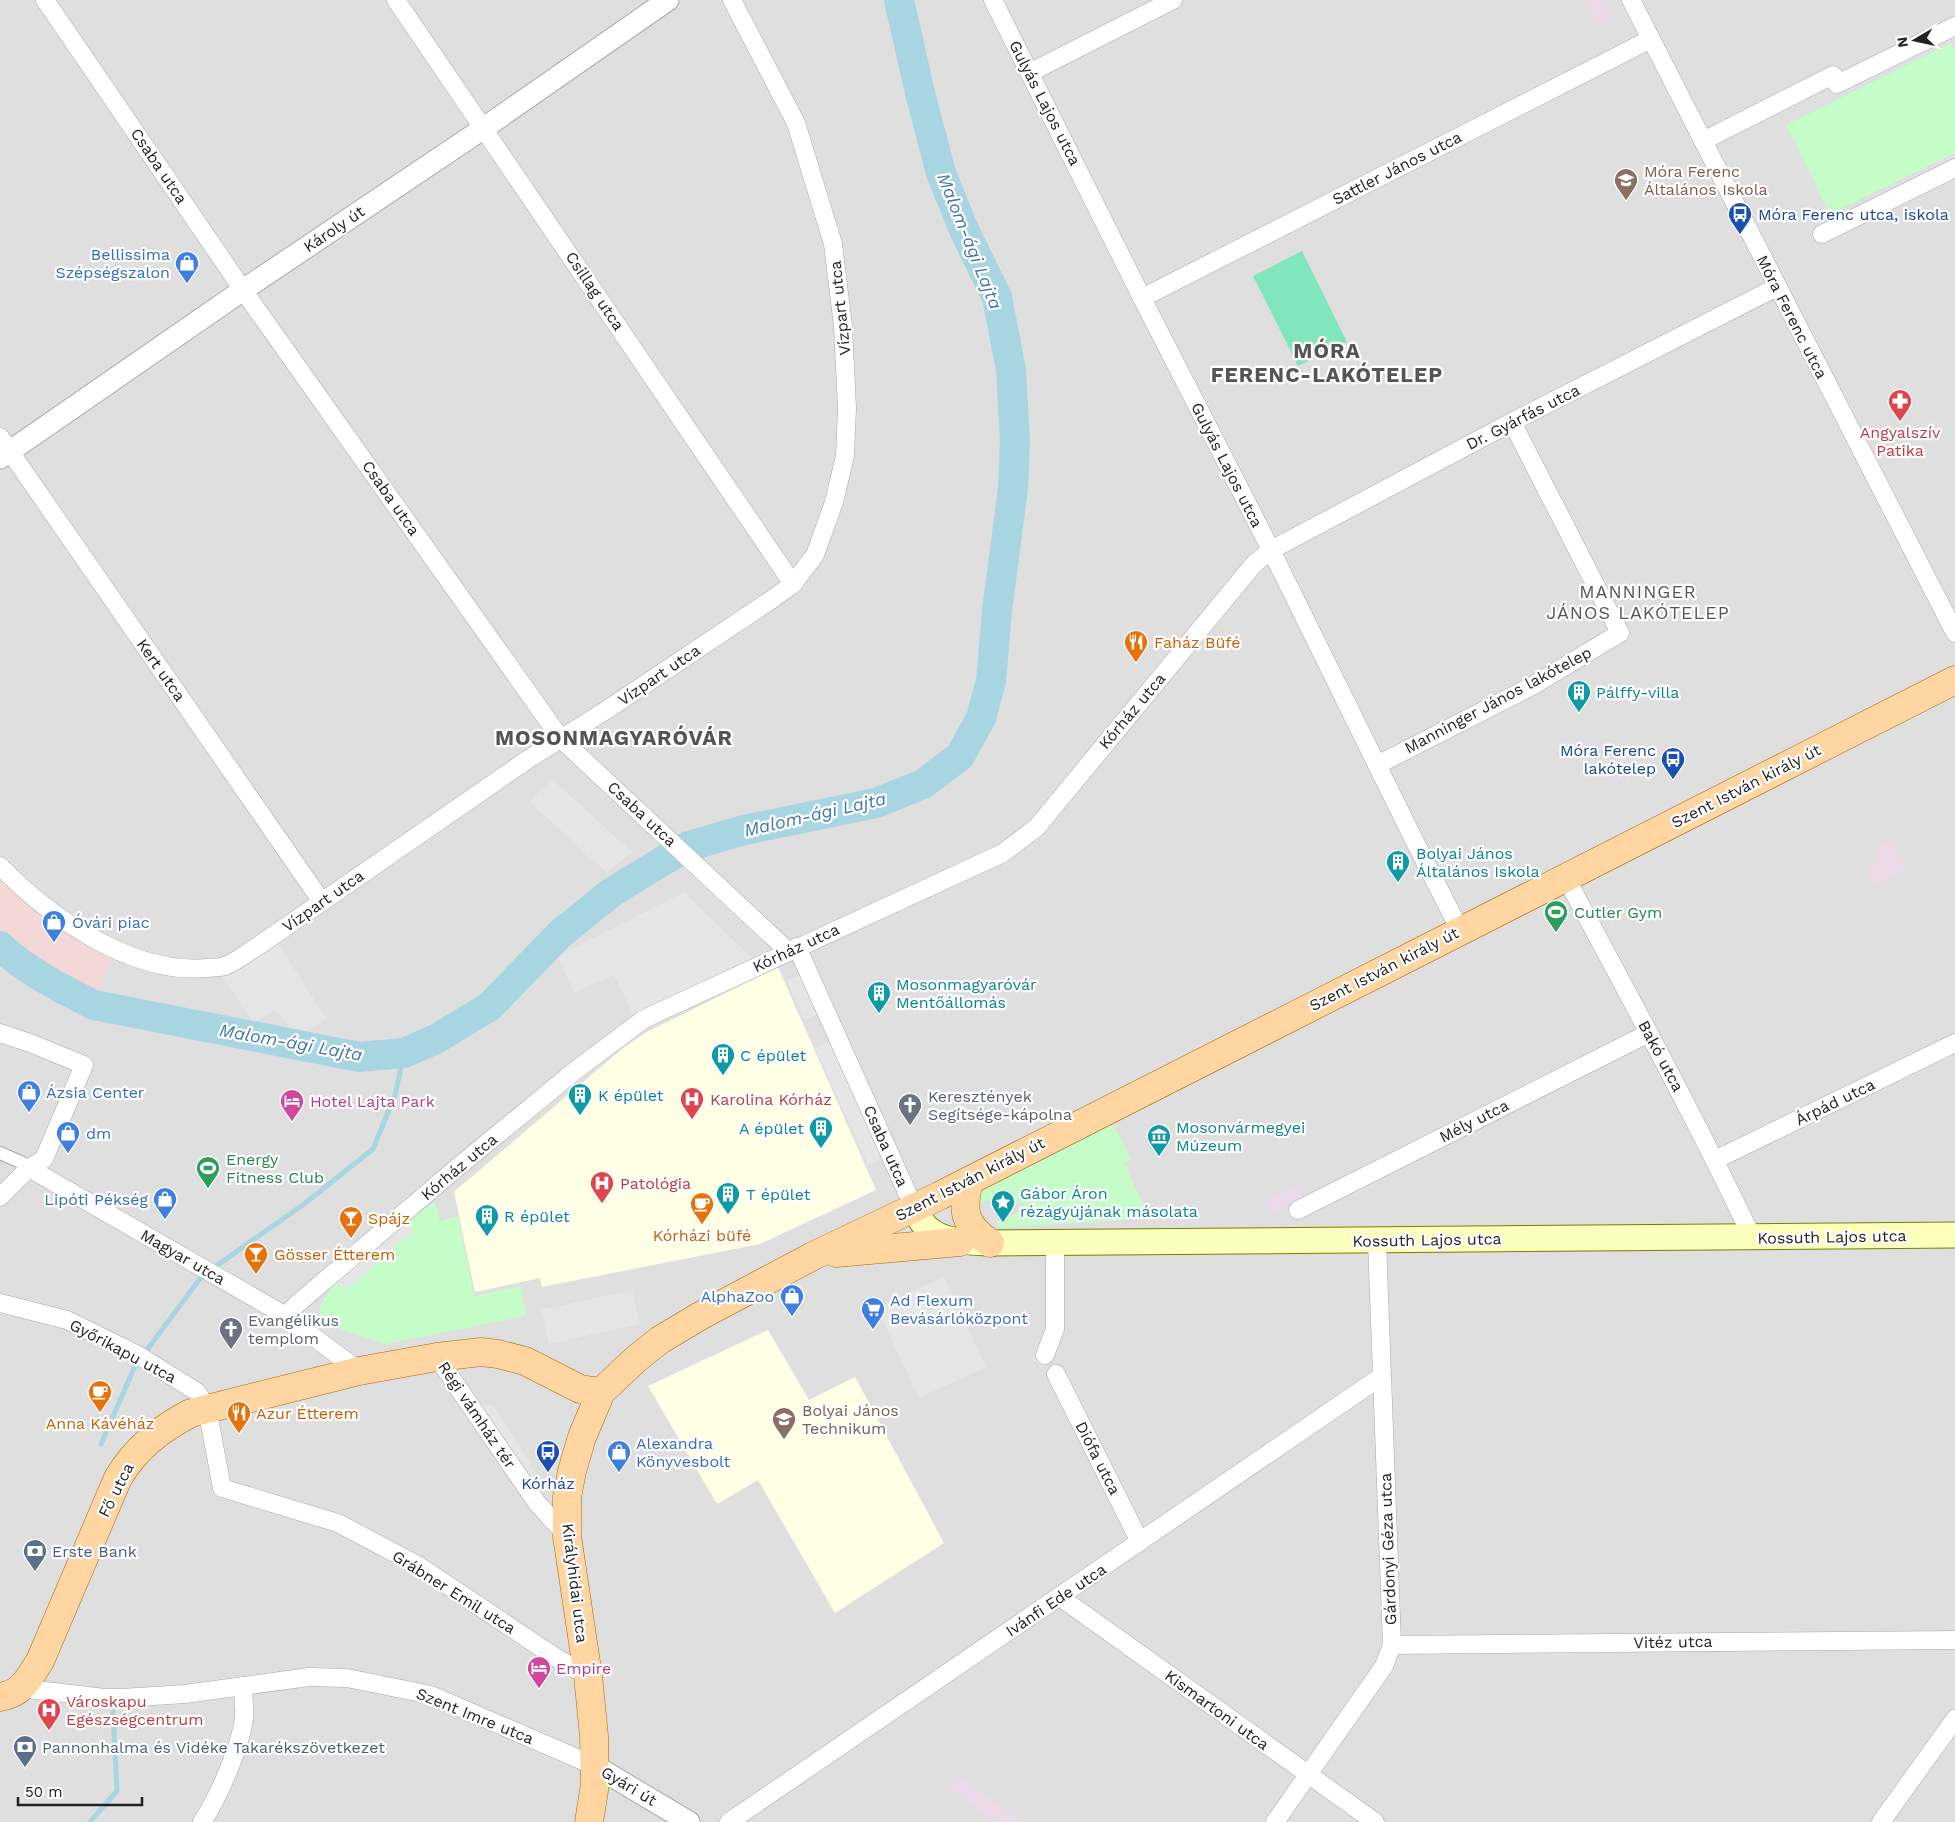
<svg xmlns="http://www.w3.org/2000/svg" width="1955" height="1822" viewBox="0 0 1955 1822" font-family="'Work Sans',sans-serif">
<style>
.residential{fill:#e0dfdf}
.commercial{fill:#f4d8d7}
.industrial{fill:#ecdae9}
.education{fill:#ffffe5}
.park{fill:#c5fdc8}
.pitch{fill:#82e6bd}
.parking{fill:#e6e6e6}
.lines{fill:none;stroke-linecap:round;stroke-linejoin:round}
.stream{stroke:#a7d6e2;stroke-width:5}
.river{stroke:#a7d6e2;stroke-width:30}
.pedestrian-casing{stroke:#a9a9a9;stroke-width:14}
.minor-casing{stroke:#a9a9a9;stroke-width:19}
.tertiary-casing{stroke:#a9a9a9;stroke-width:23}
.secondary-casing{stroke:#768200;stroke-width:27}
.primary-casing{stroke:#a06800;stroke-width:29}
.pedestrian{stroke:#fff;stroke-width:12}
.minor{stroke:#fff;stroke-width:18}
.tertiary{stroke:#fff;stroke-width:21}
.secondary{stroke:#fcfebb;stroke-width:25}
.primary{stroke:#ffd5a1;stroke-width:28}
.labels{text-anchor:middle;dominant-baseline:central;stroke-width:4.5;stroke-linejoin:round;paint-order:stroke}
.street-label{font-size:16px;fill:#222;stroke:#fff}
.education-label{font-size:16px;fill:#785e54;stroke:#fff;text-anchor:start}
.transit-label{font-size:16px;fill:#164399;stroke:#fff;text-anchor:start}
.shop-label{font-size:16px;fill:#366cbe;stroke:#fff;text-anchor:start}
.health-label{font-size:16px;fill:#be3a42;stroke:#fff;text-anchor:start}
.food-label{font-size:16px;fill:#c56008;stroke:#fff;text-anchor:start}
.culture-label{font-size:16px;fill:#0d838f;stroke:#fff;text-anchor:start}
.leisure-label{font-size:16px;fill:#27864d;stroke:#fff;text-anchor:start}
.worship-label{font-size:16px;fill:#5b616d;stroke:#fff;text-anchor:start}
.hotel-label{font-size:16px;fill:#b23c85;stroke:#fff;text-anchor:start}
.service-label{font-size:16px;fill:#4e5e75;stroke:#fff;text-anchor:start}
.water-label{font-size:18px;font-style:italic;fill:#4177a8;stroke:#fff}
.neighbourhood-label{font-size:18px;letter-spacing:1px;fill:#555;stroke:#fff}
.district-label{font-size:21px;font-weight:bold;letter-spacing:1px;fill:#555;stroke:#fff}
</style>
<rect width="100%" height="100%" fill="#f3efe8"/>
<rect class="residential" x="0" y="0" width="1955" height="1822"/>
<path class="commercial" d="M0 879 53 920 112 955 96 995 49 966 0 931Z"/>
<g class="industrial">
<path d="M1585 0H1601L1611 20 1598 26Z"/>
<path d="M1892 840 1907 868 1875 885 1866 867 1877 861 1872 851Z"/>
<path d="M1297 1184 1303 1197 1271 1214 1264 1201Z"/>
<path d="M960 1776 1021 1822H995L950 1788Z"/>
</g>
<g class="education">
<path d="M778 967 876 1190 760 1244 542 1287 540 1278 475 1292 454 1192 622 1049 645 1033Z"/>
<path d="M768 1330 809 1400 855 1377 944 1543 835 1613 758 1480 717 1504 648 1386Z"/>
</g>
<g class="park">
<path d="M1951 43 1955 50V153L1830 214 1786 125Z"/>
<path d="M1113 1124 1131 1159 1124 1163 1149 1218 998 1228 996 1222 1025 1210 1022 1202 993 1212 990 1199 972 1208 977 1196 985 1189Z"/>
<path d="M435 1202 440 1221 458 1216 474 1296 521 1286 526 1316 386 1344 328 1325C313 1311 321 1303 331 1290V1287L412 1232 405 1222Z"/>
</g>
<path class="pitch" d="M1302 251 1347 342 1298 366 1253 276Z"/>
<g class="parking">
<path d="M553 780 632 852 607 873 530 802Z"/>
<path d="M684 892 752 958 633 1014 614 975 574 993 558 956Z"/>
<path d="M278 944 326 1018 296 1039 276 1009 254 1023 223 978Z"/>
<path d="M808 972 826 1011 804 1020 787 981Z"/>
<path d="M837 1037 890 1155 868 1165 815 1048Z"/>
<path d="M405 1222 413 1232 347 1289 335 1283Z"/>
<path d="M944 1277 986 1367 919 1398 877 1308Z"/>
<path d="M632 1290 640 1324 549 1344 541 1310Z"/>
<path d="M482 1405 494 1406 541 1481 537 1488Z"/>
</g>
<g class="lines">
<g class="stream">
<path d="M101 1444 135 1366 202 1276 304 1204 373 1149 395 1095 404 1053"/>
<path d="M90 1822 117 1791 113 1711"/>
</g>
<path class="river" d="M0 946C26 971 62 989 94 1005L359 1057 404 1053 436 1039 489 1007 560 934 612 892 686 847 744 830 876 803 923 784 960 756 981 718 991 681 997 611 1013 488 1015 441 1011 370 997 297 964 230 941 173 920 93 899 0"/>
<g class="pedestrian-casing">
<path id="pedestrian" d="M0 1153 23 1163 29 1168"/>
</g>
<g class="minor-casing">
<g id="minor">
<path d="M45 0 243 290 561 739 788 951"/>
<path d="M396 0 793 584"/>
<path d="M993 0 1142 298 1271 550 1417 846 1460 930"/>
<path d="M1631 0 1955 633"/>
<path d="M1031 72 1173 0"/>
<path d="M1703 141 1833 75 1837 84 1955 26"/>
<path d="M1822 234 1955 168"/>
<path d="M1142 298 1651 39"/>
<path d="M0 437 322 902"/>
<path d="M1377 765 1532 686 1620 633 1512 422"/>
<path d="M0 866C49 917 133 975 206 968 212 967 220 968 225 966 236 962 248 952 258 946L527 760 608 709 771 600 793 584 815 555 834 502 845 456 847 408 843 326 833 244 796 123 732 0"/>
<path d="M1566 878C1630 997 1694 1116 1752 1237"/>
<path d="M797 947 914 1208"/>
<path d="M0 1033 30 1043 84 1065 44 1159 29 1168 0 1197"/>
<path d="M1715 1160 1955 1043"/>
<path d="M29 1168 286 1316 359 1371"/>
<path d="M1298 1210 1649 1033"/>
<path d="M0 1303 67 1320 138 1355 197 1392 207 1408 222 1488 338 1523 419 1566 555 1657 588 1676"/>
<path d="M286 1316 296 1305 459 1166 576 1070 644 1019 1003 853 1037 827 1254 564 1271 550 1512 422 1777 287"/>
<path d="M1045 1355 1055 1329V1243"/>
<path d="M437 1357 537 1503 567 1536"/>
<path d="M1056 1374 1140 1542"/>
<path d="M1060 1597 1375 1822"/>
<path d="M1392 1645 1955 1640"/>
<path d="M24 1686 29 1689 104 1698H122L185 1694 309 1677 347 1678 431 1695 595 1766"/>
<path d="M202 1822C218 1798 241 1746 244 1717 245 1707 243 1696 243 1686"/>
<path d="M729 1822 1382 1376"/>
<path d="M1275 1822 1384 1666 1392 1645 1377 1241"/>
<path d="M1881 1822 1955 1719"/>
</g>
</g>
<g class="tertiary-casing">
<g id="tertiary">
<path d="M0 458 243 290 484 128 668 0"/>
<path d="M595 1766 689 1822"/>
</g>
</g>
<g class="secondary-casing">
<path id="secondary" d="M914 1208C917 1212 919 1218 922 1222 937 1243 967 1242 990 1243L1955 1235"/>
</g>
<g class="primary-casing">
<g id="primary">
<path d="M969 1181C962 1211 963 1224 990 1243"/>
<path d="M836 1253 960 1242"/>
<path d="M0 1697C23 1693 28 1679 40 1661L118 1478C136 1448 160 1429 191 1413L359 1371 437 1357 481 1352 498 1354 525 1361 580 1389 601 1392"/>
<path d="M589 1822 595 1784 594 1736 588 1676 567 1536V1497L572 1471 582 1437 601 1392 636 1359 660 1340 700 1316 813 1256 939 1196 1955 680"/>
</g>
</g>
<use href="#pedestrian" class="pedestrian"/>
<use href="#minor" class="minor"/>
<use href="#tertiary" class="tertiary"/>
<use href="#secondary" class="secondary"/>
<use href="#primary" class="primary"/>
</g>
<defs>
<g id="school-pin" transform="scale(1.25)"><path d="M0 17L-7.5 6A9.5 9.5 0 1 1 7.5 6Z" fill="#8d6e63" stroke="#fff"/><path d="M0-5L7-2L0 1L-7-2ZM-4 1L0 2.5L4 1V4Q0 6-4 4Z" fill="#fff"/></g>
<g id="bus-pin" transform="scale(1.25)"><path d="M0 17L-7.5 6A9.5 9.5 0 1 1 7.5 6Z" fill="#1a4fb4" stroke="#fff"/><path d="M-5-6H5V4H4V6H2V4H-2V6H-4V4H-5ZM-3.5-4V0h7V-4ZM-3.5 1.2v1.5H-2V1.2ZM2 1.2v1.5H3.5V1.2Z" fill="#fff"/></g>
<g id="shop-pin" transform="scale(1.25)"><path d="M0 17L-7.5 6A9.5 9.5 0 1 1 7.5 6Z" fill="#3f7fe0" stroke="#fff"/><path d="M-5-2.5h2.3a2.7 3.5 0 0 1 5.4 0H5L5.5 6h-11ZM-1.5-2.5h3a1.5 2.3 0 0 0-3 0Z" fill="#fff"/></g>
<g id="pharmacy-pin" transform="scale(1.25)"><path d="M0 17L-7.5 6A9.5 9.5 0 1 1 7.5 6Z" fill="#e0444e" stroke="#fff"/><path d="M-2-6h4v4h4v4h-4v4h-4v-4h-4v-4h4Z" fill="#fff"/></g>
<g id="restaurant-pin" transform="scale(1.25)"><path d="M0 17L-7.5 6A9.5 9.5 0 1 1 7.5 6Z" fill="#e8710a" stroke="#fff"/><path d="M-5-6h1v4h1v-4h1v4h1v-4h1v5L-1.5 .5V6h-2V.5L-5-1ZM5-6V6H3V1.5H1.5Q1.5-4 5-6Z" fill="#fff"/></g>
<g id="building-pin" transform="scale(1.25)"><path d="M0 17L-7.5 6A9.5 9.5 0 1 1 7.5 6Z" fill="#0f9aa8" stroke="#fff"/><path d="M-4-6H4V6H1V3H-1V6H-4ZM-2.5-4.3h1.7v1.8h-1.7ZM.8-4.3h1.7v1.8H.8ZM-2.5-1h1.7V.8h-1.7ZM.8-1h1.7V.8H.8Z" fill="#fff"/></g>
<g id="stadium-pin" transform="scale(1.25)"><path d="M0 17L-7.5 6A9.5 9.5 0 1 1 7.5 6Z" fill="#2e9e5b" stroke="#fff"/><path d="M0-5a6.5 5 0 1 0 0 10a6.5 5 0 1 0 0-10ZM-3.5-1.8h7v3.6h-7Z" fill="#fff"/></g>
<g id="hospital-pin" transform="scale(1.25)"><path d="M0 17L-7.5 6A9.5 9.5 0 1 1 7.5 6Z" fill="#e0444e" stroke="#fff"/><path d="M-5-5h3v3.5h4V-5h3V5h-3V1.5h-4V5h-3Z" fill="#fff"/></g>
<g id="hotel-pin" transform="scale(1.25)"><path d="M0 17L-7.5 6A9.5 9.5 0 1 1 7.5 6Z" fill="#d1479c" stroke="#fff"/><path d="M-6-4.5h1.5V1H6V5H4.5V3h-9V5H-6ZM-4 0a1.8 1.8 0 1 1 3.6 0ZM.5 0V-2.5h3Q6-2.5 6 0Z" fill="#fff"/></g>
<g id="church-pin" transform="scale(1.25)"><path d="M0 17L-7.5 6A9.5 9.5 0 1 1 7.5 6Z" fill="#6b7280" stroke="#fff"/><path d="M-1.2-6h2.4v3.5h3.3v2.4h-3.3V6h-2.4V-.1h-3.3v-2.4h3.3Z" fill="#fff"/></g>
<g id="museum-pin" transform="scale(1.25)"><path d="M0 17L-7.5 6A9.5 9.5 0 1 1 7.5 6Z" fill="#0f9aa8" stroke="#fff"/><path d="M0-6L6-3V-2H-6V-3ZM-5-1h2V3h-2ZM-1-1h2V3h-2ZM3-1h2V3H3ZM-6 4H6V6H-6Z" fill="#fff"/></g>
<g id="sight-pin" transform="scale(1.25)"><path d="M0 17L-7.5 6A9.5 9.5 0 1 1 7.5 6Z" fill="#0f9aa8" stroke="#fff"/><path d="M0-6L1.8-2.2L6-1.7L2.9 1.2L3.7 5.4L0 3.3L-3.7 5.4L-2.9 1.2L-6-1.7L-1.8-2.2Z" fill="#fff"/></g>
<g id="cafe-pin" transform="scale(1.25)"><path d="M0 17L-7.5 6A9.5 9.5 0 1 1 7.5 6Z" fill="#e8710a" stroke="#fff"/><path d="M-5.5-4.5H6V0H3Q3 3.5 0 3.5H-2.5Q-5.5 3.5-5.5 0ZM3-3.2v2h1.7v-2ZM-6 4.5H4V6H-6Z" fill="#fff"/></g>
<g id="bar-pin" transform="scale(1.25)"><path d="M0 17L-7.5 6A9.5 9.5 0 1 1 7.5 6Z" fill="#e8710a" stroke="#fff"/><path d="M-6-5H6L.8 .8V4.5H3.5V6h-7V4.5H-.8V.8Z" fill="#fff"/></g>
<g id="supermarket-pin" transform="scale(1.25)"><path d="M0 17L-7.5 6A9.5 9.5 0 1 1 7.5 6Z" fill="#3f7fe0" stroke="#fff"/><path d="M-6-5.5h2.5l.6 2H6L4.5 2H-2.5L-4.4-4H-6ZM-1.5 3.2a1.3 1.3 0 1 0 .1 0ZM3 3.2a1.3 1.3 0 1 0 .1 0Z" fill="#fff"/></g>
<g id="bank-pin" transform="scale(1.25)"><path d="M0 17L-7.5 6A9.5 9.5 0 1 1 7.5 6Z" fill="#5c6f8a" stroke="#fff"/><path d="M-6-4H6V4H-6ZM0-2.3a2.3 2.3 0 1 0 0 4.6a2.3 2.3 0 1 0 0-4.6Z" fill="#fff"/></g>
</defs>
<g fill-rule="evenodd">
<use href="#school-pin" x="1626" y="180"/>
<use href="#bus-pin" x="1740" y="214"/>
<use href="#shop-pin" x="187" y="263"/>
<use href="#pharmacy-pin" x="1900" y="401"/>
<use href="#restaurant-pin" x="1136" y="642"/>
<use href="#building-pin" x="1579" y="692"/>
<use href="#bus-pin" x="1673" y="759"/>
<use href="#building-pin" x="1398" y="862"/>
<use href="#stadium-pin" x="1556" y="912"/>
<use href="#shop-pin" x="54" y="922"/>
<use href="#building-pin" x="879" y="993"/>
<use href="#building-pin" x="723" y="1055"/>
<use href="#shop-pin" x="29" y="1092"/>
<use href="#building-pin" x="580" y="1095"/>
<use href="#hospital-pin" x="692" y="1099"/>
<use href="#hotel-pin" x="292" y="1101"/>
<use href="#church-pin" x="910" y="1105"/>
<use href="#building-pin" x="821" y="1128"/>
<use href="#shop-pin" x="68" y="1133"/>
<use href="#museum-pin" x="1159" y="1136"/>
<use href="#stadium-pin" x="208" y="1168"/>
<use href="#hospital-pin" x="602" y="1183"/>
<use href="#building-pin" x="728" y="1194"/>
<use href="#shop-pin" x="165" y="1199"/>
<use href="#sight-pin" x="1003" y="1202"/>
<use href="#cafe-pin" x="702" y="1204"/>
<use href="#building-pin" x="487" y="1216"/>
<use href="#bar-pin" x="351" y="1218"/>
<use href="#bar-pin" x="256" y="1254"/>
<use href="#shop-pin" x="792" y="1296"/>
<use href="#supermarket-pin" x="873" y="1309"/>
<use href="#church-pin" x="231" y="1329"/>
<use href="#cafe-pin" x="100" y="1392"/>
<use href="#restaurant-pin" x="239" y="1413"/>
<use href="#school-pin" x="784" y="1419"/>
<use href="#bus-pin" x="548" y="1452"/>
<use href="#shop-pin" x="619" y="1452"/>
<use href="#bank-pin" x="35" y="1551"/>
<use href="#hotel-pin" x="539" y="1668"/>
<use href="#hospital-pin" x="49" y="1710"/>
<use href="#bank-pin" x="25" y="1747"/>
</g>
<g class="labels">
<g class="street-label">
<text transform="translate(1045 103) rotate(63)">Gulyás Lajos utca</text>
<text transform="translate(159 166) rotate(56)">Csaba utca</text>
<text transform="translate(1397 168) rotate(-27)">Sattler János utca</text>
<text transform="translate(334 229) rotate(-34)">Károly út</text>
<text transform="translate(595 291) rotate(56)">Csillag utca</text>
<text transform="translate(840 308) rotate(-96)">Vízpart utca</text>
<text transform="translate(1792 317) rotate(63)">Móra Ferenc utca</text>
<text transform="translate(1523 417) rotate(-27)">Dr. Gyárfás utca</text>
<text transform="translate(1227 465) rotate(63)">Gulyás Lajos utca</text>
<text transform="translate(391 498) rotate(55)">Csaba utca</text>
<text transform="translate(161 670) rotate(55)">Kert utca</text>
<text transform="translate(659 675) rotate(-34)">Vízpart utca</text>
<text transform="translate(1498 700) rotate(-28)">Manninger János lakótelep</text>
<text transform="translate(1132 711) rotate(-50)">Kórház utca</text>
<text transform="translate(1746 786) rotate(-27)">Szent István király út</text>
<text transform="translate(642 814) rotate(43)">Csaba utca</text>
<text transform="translate(323 901) rotate(-35)">Vízpart utca</text>
<text transform="translate(796 948) rotate(-25)">Kórház utca</text>
<text transform="translate(1384 969) rotate(-27)">Szent István király út</text>
<text transform="translate(1661 1056) rotate(62)">Bakó utca</text>
<text transform="translate(1835 1102) rotate(-26)">Árpád utca</text>
<text transform="translate(1474 1121) rotate(-27)">Mély utca</text>
<text transform="translate(886 1146) rotate(66)">Csaba utca</text>
<text transform="translate(459 1167) rotate(-40)">Kórház utca</text>
<text transform="translate(970 1179) rotate(-27)">Szent István király út</text>
<text transform="translate(1832 1237) rotate(-1)">Kossuth Lajos utca</text>
<text transform="translate(1427 1240) rotate(-1)">Kossuth Lajos utca</text>
<text transform="translate(183 1257) rotate(30)">Magyar utca</text>
<text transform="translate(123 1351) rotate(28)">Győrikapu utca</text>
<text transform="translate(477 1415) rotate(56)">Régi vámház tér</text>
<text transform="translate(1098 1458) rotate(63)">Diófa utca</text>
<text transform="translate(116 1490) rotate(-63)">Fő utca</text>
<text transform="translate(1388 1549) rotate(-92)">Gárdonyi Géza utca</text>
<text transform="translate(575 1583) rotate(83)">Királyhidai utca</text>
<text transform="translate(454 1592) rotate(32)">Grábner Emil utca</text>
<text transform="translate(1056 1600) rotate(-34)">Ivánfi Ede utca</text>
<text transform="translate(1673 1642) rotate(-1)">Vitéz utca</text>
<text transform="translate(1217 1710) rotate(36)">Kismartoni utca</text>
<text transform="translate(475 1716) rotate(22)">Szent Imre utca</text>
<text transform="translate(629 1786) rotate(31)">Gyári út</text>
</g>
<g class="education-label">
<text x="1644" y="171">Móra Ferenc<tspan x="1644" dy="18">Általános Iskola</tspan></text>
<text x="802" y="1410">Bolyai János<tspan x="802" dy="18">Technikum</tspan></text>
</g>
<g class="transit-label">
<text x="1758" y="214">Móra Ferenc utca, iskola</text>
<text x="1656" y="750" text-anchor="end">Móra Ferenc<tspan x="1656" dy="18">lakótelep</tspan></text>
<text x="548" y="1483" text-anchor="middle">Kórház</text>
</g>
<g class="shop-label">
<text x="170" y="254" text-anchor="end">Bellissima<tspan x="170" dy="18">Szépségszalon</tspan></text>
<text x="72" y="922">Óvári piac</text>
<text x="46" y="1092">Ázsia Center</text>
<text x="86" y="1133">dm</text>
<text x="148" y="1199" text-anchor="end">Lipóti Pékség</text>
<text x="774" y="1296" text-anchor="end">AlphaZoo</text>
<text x="890" y="1300">Ad Flexum<tspan x="890" dy="18">Bevásárlóközpont</tspan></text>
<text x="636" y="1443">Alexandra<tspan x="636" dy="18">Könyvesbolt</tspan></text>
</g>
<g class="health-label">
<text x="1900" y="432" text-anchor="middle">Angyalszív<tspan x="1900" dy="18">Patika</tspan></text>
<text x="710" y="1099">Karolina Kórház</text>
<text x="620" y="1183">Patológia</text>
<text x="66" y="1701">Városkapu<tspan x="66" dy="18">Egészségcentrum</tspan></text>
</g>
<g class="food-label">
<text x="1154" y="642">Faház Büfé</text>
<text x="368" y="1218">Spájz</text>
<text x="702" y="1235" text-anchor="middle">Kórházi büfé</text>
<text x="274" y="1254">Gösser Étterem</text>
<text x="256" y="1413">Azur Étterem</text>
<text x="100" y="1423" text-anchor="middle">Anna Kávéház</text>
</g>
<g class="culture-label">
<text x="1596" y="692">Pálffy-villa</text>
<text x="1416" y="853">Bolyai János<tspan x="1416" dy="18">Általános Iskola</tspan></text>
<text x="896" y="984">Mosonmagyaróvár<tspan x="896" dy="18">Mentőállomás</tspan></text>
<text x="740" y="1055">C épület</text>
<text x="598" y="1095">K épület</text>
<text x="1176" y="1127">Mosonvármegyei<tspan x="1176" dy="18">Múzeum</tspan></text>
<text x="804" y="1128" text-anchor="end">A épület</text>
<text x="1020" y="1193">Gábor Áron<tspan x="1020" dy="18">rézágyújának másolata</tspan></text>
<text x="746" y="1194">T épület</text>
<text x="504" y="1216">R épület</text>
</g>
<g class="leisure-label">
<text x="1574" y="912">Cutler Gym</text>
<text x="226" y="1159">Energy<tspan x="226" dy="18">Fitness Club</tspan></text>
</g>
<g class="worship-label">
<text x="928" y="1096">Keresztények<tspan x="928" dy="18">Segítsége-kápolna</tspan></text>
<text x="248" y="1320">Evangélikus<tspan x="248" dy="18">templom</tspan></text>
</g>
<g class="hotel-label">
<text x="310" y="1101">Hotel Lajta Park</text>
<text x="556" y="1668">Empire</text>
</g>
<g class="service-label">
<text x="52" y="1551">Erste Bank</text>
<text x="42" y="1747">Pannonhalma és Vidéke Takarékszövetkezet</text>
</g>
<g class="water-label">
<text transform="translate(970 241) rotate(68)">Malom-ági Lajta</text>
<text transform="translate(815 814) rotate(-13)">Malom-ági Lajta</text>
<text transform="translate(291 1042) rotate(10)">Malom-ági Lajta</text>
</g>
<g class="neighbourhood-label">
<text x="1638" y="591">MANNINGER<tspan x="1638" dy="21">JÁNOS LAKÓTELEP</tspan></text>
</g>
<g class="district-label">
<text x="1327" y="350">MÓRA<tspan x="1327" dy="24">FERENC-LAKÓTELEP</tspan></text>
<text x="614" y="737">MOSONMAGYARÓVÁR</text>
</g>
</g>
<g transform="translate(1915 40) rotate(261)" stroke="#ffffff" stroke-width="4" paint-order="stroke">
<path d="M0-4L9 19L0 12L-9 19Z" fill="#222222"/>
<text y="-8" font-size="14" font-weight="bold" text-anchor="middle" fill="#222222">N</text>
</g>
<path d="M18 1797v8h124v-8" fill="none" stroke="#222222" stroke-width="2.5"/>
<text x="25" y="1797" font-size="15" fill="#222222" stroke="#ffffff" stroke-width="4" paint-order="stroke">50 m</text>
</svg>
